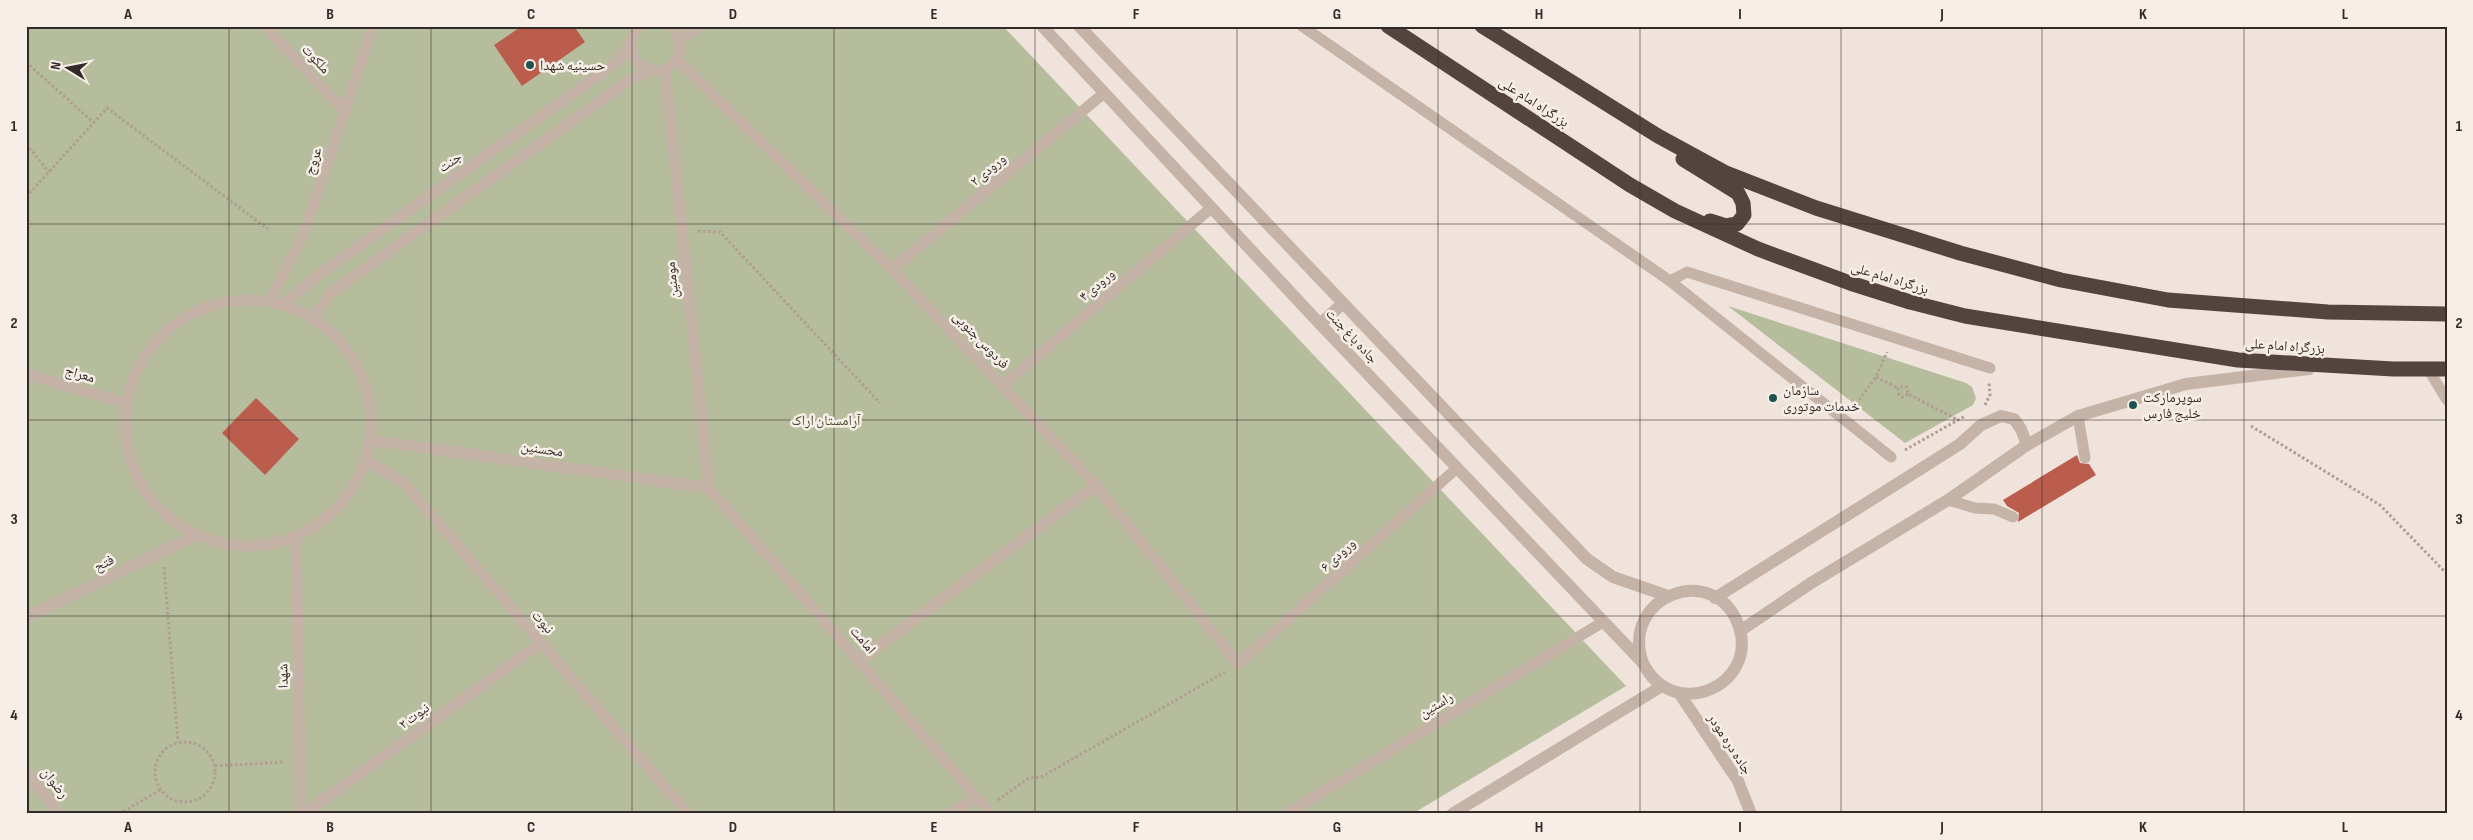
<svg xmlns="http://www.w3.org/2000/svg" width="2473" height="840" viewBox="0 0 2473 840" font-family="'Sofia Sans Condensed','Noto Naskh Arabic',sans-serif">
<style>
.green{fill:#b5bd9c}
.building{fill:#bb5d4d}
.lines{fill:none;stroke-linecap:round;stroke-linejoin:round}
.path{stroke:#b19d92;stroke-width:3;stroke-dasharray:2.5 2.5;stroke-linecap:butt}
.lane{stroke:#c6b3a8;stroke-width:11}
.street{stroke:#c6b3a8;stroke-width:12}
.highway{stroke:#53443f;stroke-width:15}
.grid{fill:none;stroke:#332a27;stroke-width:1;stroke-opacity:0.55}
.poi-dot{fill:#21514f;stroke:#f7eee7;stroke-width:2}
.labels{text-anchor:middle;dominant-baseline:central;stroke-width:5;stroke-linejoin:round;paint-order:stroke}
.street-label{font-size:14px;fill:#332a27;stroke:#f7eee7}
.poi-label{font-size:14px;fill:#332a27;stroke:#f7eee7;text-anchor:start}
.park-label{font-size:14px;fill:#464f2e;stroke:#f7eee7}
.neatline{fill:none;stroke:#332a27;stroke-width:2}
.grid-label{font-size:16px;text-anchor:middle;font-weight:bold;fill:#332a27}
</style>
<rect width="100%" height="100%" fill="#efe3db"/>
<g class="green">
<path d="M26 26H1003L1626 686 1412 814H26Z"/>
<path d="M1728 306 1966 383 1972 387 1976 398 1973 405 1905 443Z"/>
</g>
<g class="building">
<path d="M522 26H574L585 42 522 86 494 45Z"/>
<path d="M256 398 299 439 265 475 222 433Z"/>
<path d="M2077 455 2080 463 2089 464 2096 475 2018 522 2019 513 2007 506 2003 500Z"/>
</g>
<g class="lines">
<g class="path">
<path d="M26 62 94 123"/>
<path d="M26 144 49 172"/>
<path d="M26 197 107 108 268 229"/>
<path d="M698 231 720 232 880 403"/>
<path d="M1876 377 1898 388"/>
<path d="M1908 394 1902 397 1899 395 1898 388 1904 386 1907 387 1908 394 1958 420"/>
<path d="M1985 405 1990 395 1989 382"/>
<path d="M1853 408 1876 377 1887 352"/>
<path d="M2251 426 2380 505 2447 574"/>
<path d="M1905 450 1965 416"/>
<path d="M164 567 178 742"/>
<circle cx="185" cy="772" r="30"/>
<path d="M215 766 284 762"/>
<path d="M998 800 1029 778 1041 777 1225 672"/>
<path d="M119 814 160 790"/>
</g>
<g class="lane">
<path d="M265 26 345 112"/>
<path d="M641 26C622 41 631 68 654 71"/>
<path d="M670 26C681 37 684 52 673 64"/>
<path d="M1302 26 1670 281 1891 457"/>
<path d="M680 41 699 26"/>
<path d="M677 60 892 269 1096 485 1238 664 1457 468"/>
<path d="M665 69 709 488"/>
<path d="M892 269 1103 94"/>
<path d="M1670 281 1687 272 1990 368"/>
<circle cx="248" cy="423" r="123"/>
<path d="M270 300 303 236 373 26"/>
<path d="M284 304 317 276 617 62 631 42"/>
<path d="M314 318 329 294 631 79 651 71"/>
<path d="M2428 369 2447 400"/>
<path d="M26 374 126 403"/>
<path d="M1003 385 1211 208"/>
<path d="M2078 416 2085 458"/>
<path d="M370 440 709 488"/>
<path d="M366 460 404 483 688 814"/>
<path d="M709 488 991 814"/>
<path d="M1948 500 1975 508 1994 509 2013 517"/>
<path d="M296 537 301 814"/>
<path d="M26 617 195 536"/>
<path d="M860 660 1096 485"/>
<path d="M26 772 60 814"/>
<path d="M304 814 541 643"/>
<path d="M949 814 977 797"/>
<path d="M1286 814 1603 622"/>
</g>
<g class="street">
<path d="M1042 26 1320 324 1643 663C1673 724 1761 685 1738 624 1714 561 1619 596 1643 663"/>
<path d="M1079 26 1587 559 1613 577 1668 596"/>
<path d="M1320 324 1342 304"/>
<path d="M1715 598 1919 470 1960 444 1981 425 2001 416 2014 419 2021 429 2027 445"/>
<path d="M1740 631 1811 583 1948 500 2027 445 2078 416 2186 384 2309 369"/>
<path d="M1679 693 1738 781 1751 814"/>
<path d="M1452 814 1662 686"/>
</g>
<g class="highway">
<path d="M1388 26 1630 185 1675 211 1758 249 1850 283 1910 302 1965 316 2238 360 2393 369H2447"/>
<path d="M1482 26 1658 136 1726 173 1816 208 1960 253 2061 280 2168 300 2328 312 2447 314"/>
<path d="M1683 159 1738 193 1743 203 1744 215 1737 224 1726 226 1710 221"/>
</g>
</g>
<path class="grid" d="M229 26V814M431 26V814M632 26V814M834 26V814M1035 26V814M1237 26V814M1438 26V814M1640 26V814M1841 26V814M2042 26V814M2244 26V814M26 224H2447M26 420H2447M26 616H2447"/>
<g class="poi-dot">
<circle cx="530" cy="65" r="5"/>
<circle cx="1773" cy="398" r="5"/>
<circle cx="2133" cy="405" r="5"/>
</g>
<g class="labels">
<g class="street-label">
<text transform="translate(316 59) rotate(47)">ملکوت</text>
<text transform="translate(1534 102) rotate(33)">بزرگراه امام علی</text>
<text transform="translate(313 161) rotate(-72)">عروج</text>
<text transform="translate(450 162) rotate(-35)">جنت</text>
<text transform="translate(988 170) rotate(-40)">ورودی ۲</text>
<text transform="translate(1890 278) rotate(17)">بزرگراه امام علی</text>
<text transform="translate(672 280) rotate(-96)">مومنین</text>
<text transform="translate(1097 285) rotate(-40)">ورودی ۴</text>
<text transform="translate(1352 336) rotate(47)">جاده باغ جنت</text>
<text transform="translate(981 340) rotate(46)">فردوس جنوبی</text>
<text transform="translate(2285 346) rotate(4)">بزرگراه امام علی</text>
<text transform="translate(80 374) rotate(16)">معراج</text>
<text transform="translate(542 449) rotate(8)">محسنین</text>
<text transform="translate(1338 555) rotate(-42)">ورودی ۶</text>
<text transform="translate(104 563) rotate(-26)">فتح</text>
<text transform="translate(543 622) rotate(49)">نبوت</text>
<text transform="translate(863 640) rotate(49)">امامت</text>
<text transform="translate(283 676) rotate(-91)">شهدا</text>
<text transform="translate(1436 705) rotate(-31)">راستین</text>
<text transform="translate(414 716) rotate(-36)">نبوت ۲</text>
<text transform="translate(1730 744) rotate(57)">جاده دره مودر</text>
<text transform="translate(55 783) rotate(52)">رضوان</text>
</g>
<g class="poi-label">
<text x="540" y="65">حسینیه شهدا</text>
<text x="1783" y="390">سازمان<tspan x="1783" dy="16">خدمات موتوری</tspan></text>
<text x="2143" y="397">سوپرمارکت<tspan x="2143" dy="16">خلیج فارس</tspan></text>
</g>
<g class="park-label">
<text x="826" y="420">آرامستان اراک</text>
</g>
</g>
<rect width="2473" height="840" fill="none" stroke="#f7eee7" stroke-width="55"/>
<g transform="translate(68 68) rotate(280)" stroke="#f7eee7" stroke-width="4" paint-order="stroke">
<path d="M0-4L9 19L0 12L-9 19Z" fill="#332a27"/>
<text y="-8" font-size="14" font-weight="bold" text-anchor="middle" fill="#332a27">N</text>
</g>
<rect x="28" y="28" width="2418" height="784" class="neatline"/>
<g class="grid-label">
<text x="128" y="19">A</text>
<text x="330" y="19">B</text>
<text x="531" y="19">C</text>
<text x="733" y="19">D</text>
<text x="934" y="19">E</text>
<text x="1136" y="19">F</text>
<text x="1337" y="19">G</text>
<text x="1539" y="19">H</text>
<text x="1740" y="19">I</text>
<text x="1942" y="19">J</text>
<text x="2143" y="19">K</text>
<text x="2345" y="19">L</text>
<text x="14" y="131">1</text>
<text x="2459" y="131">1</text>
<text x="14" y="328">2</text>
<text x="2459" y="328">2</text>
<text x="14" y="524">3</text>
<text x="2459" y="524">3</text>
<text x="14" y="720">4</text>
<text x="2459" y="720">4</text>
<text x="128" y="832">A</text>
<text x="330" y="832">B</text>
<text x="531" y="832">C</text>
<text x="733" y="832">D</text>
<text x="934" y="832">E</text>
<text x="1136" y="832">F</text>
<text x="1337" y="832">G</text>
<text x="1539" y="832">H</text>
<text x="1740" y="832">I</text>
<text x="1942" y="832">J</text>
<text x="2143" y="832">K</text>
<text x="2345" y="832">L</text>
</g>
</svg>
